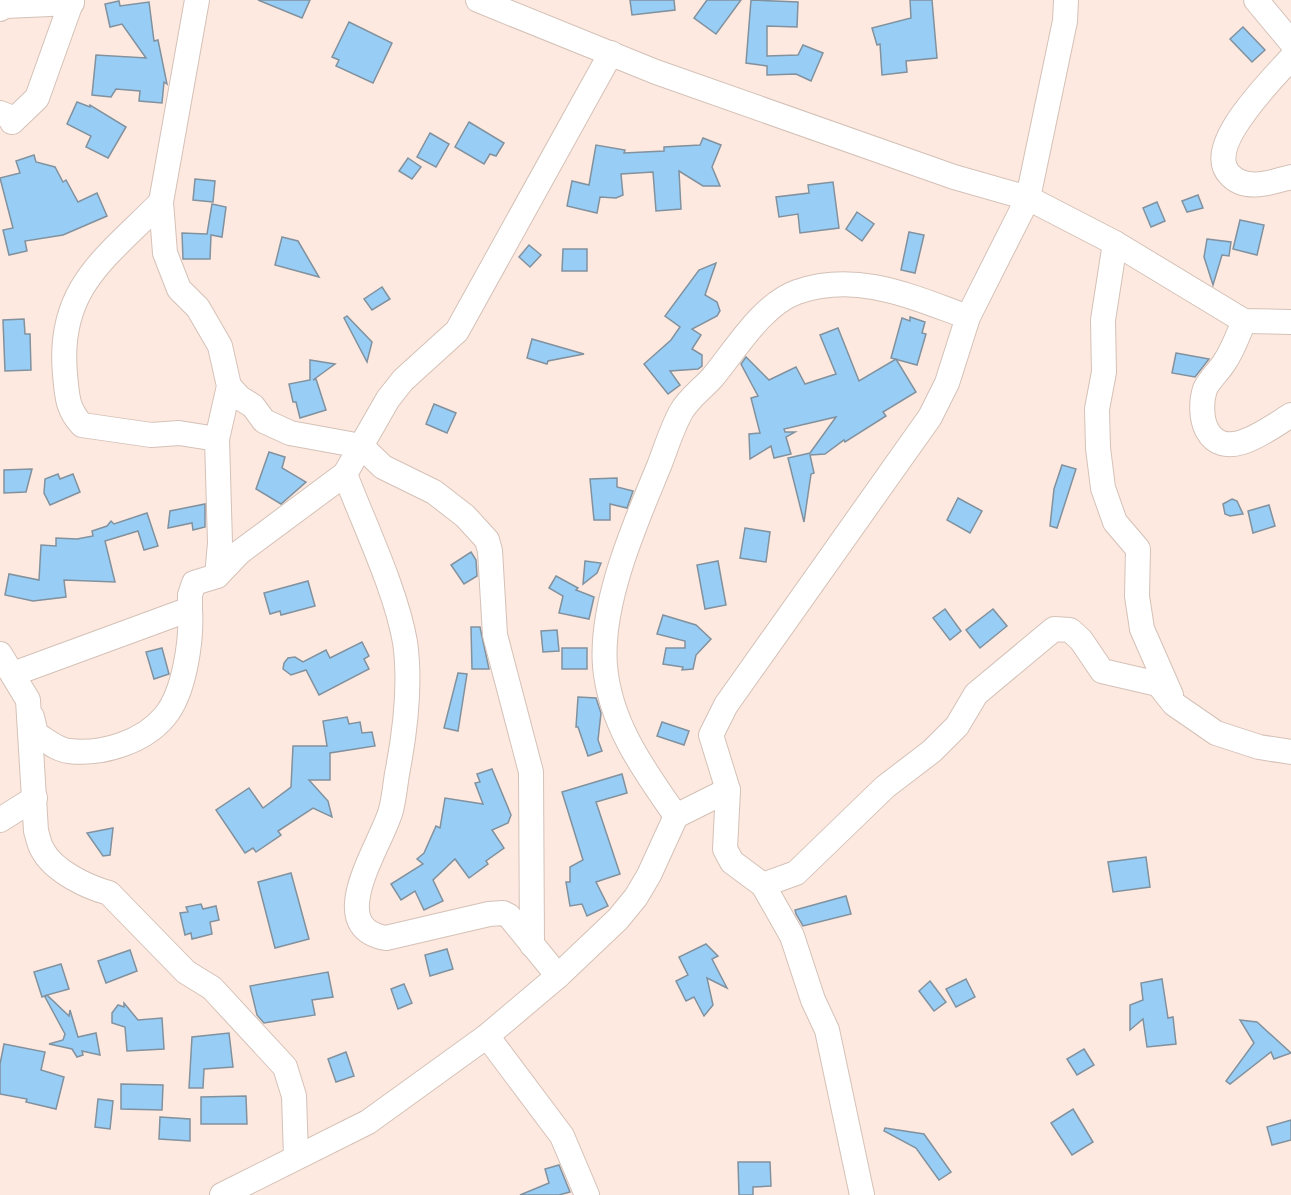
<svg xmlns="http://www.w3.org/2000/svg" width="1291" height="1195" viewBox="0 0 1291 1195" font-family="Roboto,sans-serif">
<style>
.building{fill:#98cef6;stroke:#81919e;stroke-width:1.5}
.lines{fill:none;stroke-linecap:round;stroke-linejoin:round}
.minor-casing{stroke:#d4c1b7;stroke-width:26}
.minor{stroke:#fff;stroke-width:24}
</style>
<rect width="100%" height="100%" fill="#fde9df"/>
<g class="building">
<path d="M258 0H310L302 18Z"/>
<path d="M630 0H674L675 10 632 15Z"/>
<path d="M707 0H741L716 34 694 18Z"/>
<path d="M751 0 798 2 797 27 767 26V56L798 55 803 45 823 53 811 81 796 74 767 75V66L746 63Z"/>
<path d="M910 0H932L937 58 906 61 907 72 882 75 880 44 877 45 872 28 911 18Z"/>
<path d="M119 1 120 6 149 2 154 41 158 40 167 84 164 82 162 103 139 101 140 91 116 89 111 97 92 95 96 55 146 58 122 24 110 27 105 4Z"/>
<path d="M349 22 392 43 373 83 336 66 339 60 332 57Z"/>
<path d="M1243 27 1265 50 1252 62 1230 39Z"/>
<path d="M77 102 90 107V105L126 127 108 158 86 147 91 136 67 124Z"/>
<path d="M469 122 504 143 496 156 490 154 484 164 455 147Z"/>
<path d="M430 133 449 144 436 167 417 157Z"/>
<path d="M703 138 721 145 712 167 720 186H703L679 171 681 209 656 211 653 172 621 174 623 195 616 198 600 197 597 213 567 206 572 181 589 185 596 145 625 150 624 153 664 151V147L700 145Z"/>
<path d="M34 155 36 162 55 167 63 182 66 180 78 202 97 193 107 216 63 235 25 241 27 251 9 255 3 230 13 228 0 178 20 173 16 161Z"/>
<path d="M408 158 421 167 412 179 399 171Z"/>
<path d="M195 179 215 181 213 202 193 200Z"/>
<path d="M833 182 839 228 800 233 798 214 779 217 776 197 809 193 808 185Z"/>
<path d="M1198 195 1203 208 1187 212 1182 201Z"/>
<path d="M1157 202 1165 221 1151 227 1143 208Z"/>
<path d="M212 204 226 207 222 237 211 235 210 259H183L182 233 207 234Z"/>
<path d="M857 212 874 224 862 241 846 229Z"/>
<path d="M1240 220 1264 225 1257 255 1233 249Z"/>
<path d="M909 232 924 235 915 273 901 270Z"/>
<path d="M282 237 298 241 319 277 275 265Z"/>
<path d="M1207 239 1231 242 1229 256 1222 255 1213 285 1204 257Z"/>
<path d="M529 245 541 255 530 267 519 257Z"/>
<path d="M563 249H587V271H562Z"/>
<path d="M716 263 705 295 717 302 720 311 717 316 692 329 701 335 692 349 702 355V366L698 369 670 371 680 385 668 394 644 364 671 340 680 327 665 316 699 270Z"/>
<path d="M382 287 390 299 372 310 364 299Z"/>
<path d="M347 316 372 342 367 362 344 318Z"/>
<path d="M910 317 925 322 922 333 926 334 917 365 891 358 902 318 910 321Z"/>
<path d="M24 319 25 334H30L31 370 5 371 3 320Z"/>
<path d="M838 328 859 381 896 359 916 392 883 412 886 416 845 442 844 440 825 454 810 455 814 473 811 474 804 522 788 458 810 453 836 417 784 429 785 432H795L786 437 791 454 774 458 771 446 750 459 749 434 760 433 751 398 758 396 741 364 746 357 769 380 796 367 805 384 836 374 820 335Z"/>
<path d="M532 339 584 354 548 361 547 364 527 358Z"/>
<path d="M1176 353 1209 359 1195 377 1172 373Z"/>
<path d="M310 360 335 364 313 380 316 379 326 410 300 418 296 402H293L289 384 310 380Z"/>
<path d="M434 404 456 413 447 433 426 424Z"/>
<path d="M269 452 285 457 282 468 306 482 281 504 256 489Z"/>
<path d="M1062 465 1076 469 1057 528 1050 526 1054 489Z"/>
<path d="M32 469 26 492 4 493V470Z"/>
<path d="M58 474 60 479 73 474 80 492 50 505 44 493 45 479Z"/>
<path d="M617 478V487L633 491 627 508 610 504V520H594L590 479Z"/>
<path d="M958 498 982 511 970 533 947 520Z"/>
<path d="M1232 499 1237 501 1243 514 1230 516 1225 514 1223 504Z"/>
<path d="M205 504V527L193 530 192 523 168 528 170 511Z"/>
<path d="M1269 505 1275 526 1253 533 1248 511Z"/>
<path d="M147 513 158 546 144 550 138 531 105 541 115 582 64 580 66 597 33 601 5 595 9 574 39 580 41 545 56 546V538L77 539 93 536 92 531 107 526 111 521 114 524Z"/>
<path d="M745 528 770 532 766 562 740 558Z"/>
<path d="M471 552 476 560 477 576 464 584 451 565Z"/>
<path d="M585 561 601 563 597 573 583 584Z"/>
<path d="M718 561 726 605 705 609 697 565Z"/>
<path d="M556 576 578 588 576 590 594 597 589 619 559 613 563 596 549 588Z"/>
<path d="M308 581 315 606 281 615 280 611 270 614 264 593Z"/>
<path d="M945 609 961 631 950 640 933 618Z"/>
<path d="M993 609 1007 626 980 648 966 630Z"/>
<path d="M663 615 696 625 711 639 696 655 693 669 682 670 683 667 663 664 666 648H685V641L657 634Z"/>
<path d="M471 627H480L489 669H472Z"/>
<path d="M557 630 559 651 543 652 541 631Z"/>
<path d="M362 642 369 656 364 659 369 669 319 695 306 670 291 675 283 669 284 663 288 658 295 657 303 662 326 650 330 658Z"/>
<path d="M162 648 169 674 154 679 146 652Z"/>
<rect x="562" y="648" width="25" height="21"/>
<path d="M458 673 467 674 458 731 444 728Z"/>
<path d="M578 697 596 698 601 713 598 740 602 751 588 756 578 727H576Z"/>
<path d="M347 717 349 724 360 722 362 733 372 732 375 746 330 753V780H309L328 801 332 817 313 808 278 831 281 835 256 852 253 848 245 853 216 810 249 788 263 808 291 787 293 746H327L323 721Z"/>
<path d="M662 722 689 731 684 745 657 736Z"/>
<path d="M492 769 511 815 508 823 492 830 504 848 486 861 488 864 469 878 455 859 433 880 443 901 424 910 415 891 401 900 391 884 423 864 417 859 424 853 436 826 440 828 445 798 483 804 475 783 480 782 477 774Z"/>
<path d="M622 774 627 793 596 802 620 874 596 882 608 906 587 916 582 904 570 906 566 882H570V867L583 860 562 792Z"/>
<path d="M113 828 110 855 103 856 87 833Z"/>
<path d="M1146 857 1150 887 1113 892 1108 862Z"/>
<path d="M291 873 309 939 275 948 258 882Z"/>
<path d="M846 896 851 914 803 926 796 914 795 910Z"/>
<path d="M201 904 203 909 216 906 219 920 210 922 212 934 192 939 191 933 185 935 180 913 188 912 186 907Z"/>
<path d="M706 944 718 956 712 959 727 988 707 978 713 1005 704 1016 694 997 686 1001 676 981 688 975 679 957Z"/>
<path d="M447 949 453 969 430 976 425 955Z"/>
<path d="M130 950 137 971 106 983 98 961Z"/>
<path d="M61 964 69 989 47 995 69 1016 70 1010 78 1037 96 1033 100 1055 82 1051 83 1055 77 1057 72 1049 49 1044 63 1040 65 1034 45 997 47 995 42 997 34 972Z"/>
<path d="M328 972 333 997 312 1000 315 1015 264 1023 257 1015 250 986Z"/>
<path d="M966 979 975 997 956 1007 946 989Z"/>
<path d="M1162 979 1168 1018 1173 1017 1176 1044 1147 1047 1143 1019 1130 1030V1005L1143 1000 1141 983Z"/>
<path d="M930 981 946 1002 934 1011 919 991Z"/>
<path d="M404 984 412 1003 398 1009 391 989Z"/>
<path d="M124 1003 138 1020 162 1018 164 1049 127 1051 125 1027 112 1023V1013L118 1005 124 1007Z"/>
<path d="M1240 1020 1257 1022 1291 1053 1274 1059 1271 1052 1230 1084 1226 1081 1254 1043Z"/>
<path d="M229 1033 233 1067 204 1069 203 1088H189L192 1037Z"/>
<path d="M4 1044 45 1052 41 1070 64 1077 56 1109 26 1102 27 1099 0 1094V1064Z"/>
<path d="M1084 1049 1094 1065 1077 1075 1067 1059Z"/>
<path d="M346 1052 354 1076 336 1082 328 1059Z"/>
<path d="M121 1084 163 1085 162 1110 121 1109Z"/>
<path d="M246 1096 247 1124H201V1097Z"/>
<path d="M98 1099 113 1101 110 1129 95 1127Z"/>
<path d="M1073 1109 1093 1142 1072 1155 1051 1123Z"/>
<path d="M160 1117 190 1119V1141L159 1139Z"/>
<path d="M1291 1120V1140L1272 1145 1267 1127Z"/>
<path d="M885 1128 924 1134 951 1172 939 1180 916 1148 884 1131Z"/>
<path d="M738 1162H770L771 1186 753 1187V1195H739Z"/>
<path d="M559 1165 570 1192 559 1195H520L549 1183 545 1169Z"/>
</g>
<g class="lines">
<g class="minor-casing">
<g id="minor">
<path d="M197 0 161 202 165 253 179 289 198 308 220 346 229 386 217 439 220 543 217 576"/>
<path d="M478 0 656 72 954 177 1028 198 1115 243 1244 321 1291 322"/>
<path d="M1256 0 1291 42"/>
<path d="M0 9 5 6 72 3"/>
<path d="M1291 58C1272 80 1202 147 1230 175 1246 192 1272 182 1291 177"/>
<path d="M0 113 10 117 12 122 37 98 72 0"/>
<path d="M161 202C106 258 57 288 65 374 67 396 67 409 82 425L151 435 179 433 217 439"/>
<path d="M1115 243 1103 320 1104 372 1097 409 1098 448 1103 488 1115 522 1138 549 1137 596 1142 629 1171 695"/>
<path d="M1244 321C1238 335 1233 350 1224 363 1219 371 1209 380 1205 389 1201 401 1201 419 1207 430 1225 464 1270 428 1291 415"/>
<path d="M229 386 240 398 253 406 264 421 290 433 361 446 383 467 434 492 465 516 487 540 490 551 495 635 531 772 532 945"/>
<path d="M345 474C364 524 396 590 405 642 411 684 405 733 397 774 395 786 394 799 391 810 382 844 322 927 386 938L489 914 503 913 509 916 558 976"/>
<path d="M190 609V595L194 583 217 576 240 552 345 474 388 399 403 380 457 331 611 53"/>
<path d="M0 654 28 700 36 831C38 837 39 844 42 849 53 871 87 887 109 893L186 972 212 988 285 1067 294 1096 296 1156"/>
<path d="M13 674 190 609C192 638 185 692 165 716 144 742 102 755 69 751 57 750 46 740 36 734L32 717"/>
<path d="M728 790 725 849 732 862 763 885 792 936 813 1000 827 1030 862 1195"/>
<path d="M676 816C644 770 610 724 605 666 600 603 635 524 659 466 666 448 672 428 681 412 688 399 702 389 712 378 735 351 761 305 797 292 857 271 912 297 968 317"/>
<path d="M0 820 35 798"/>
<path d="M763 885 796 873 885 787 932 751 957 726 976 694 1054 629 1070 630 1081 640 1102 671 1158 684 1174 704 1216 733 1259 747 1291 752"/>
<path d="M487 1036 562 1136 587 1195"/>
<path d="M222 1195 368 1122 487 1036 558 976 618 919 636 897 649 875 676 816 728 790 711 735 726 705 930 417 947 383 968 317 1028 198 1065 21 1066 0"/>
</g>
</g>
<use href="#minor" class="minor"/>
</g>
</svg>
